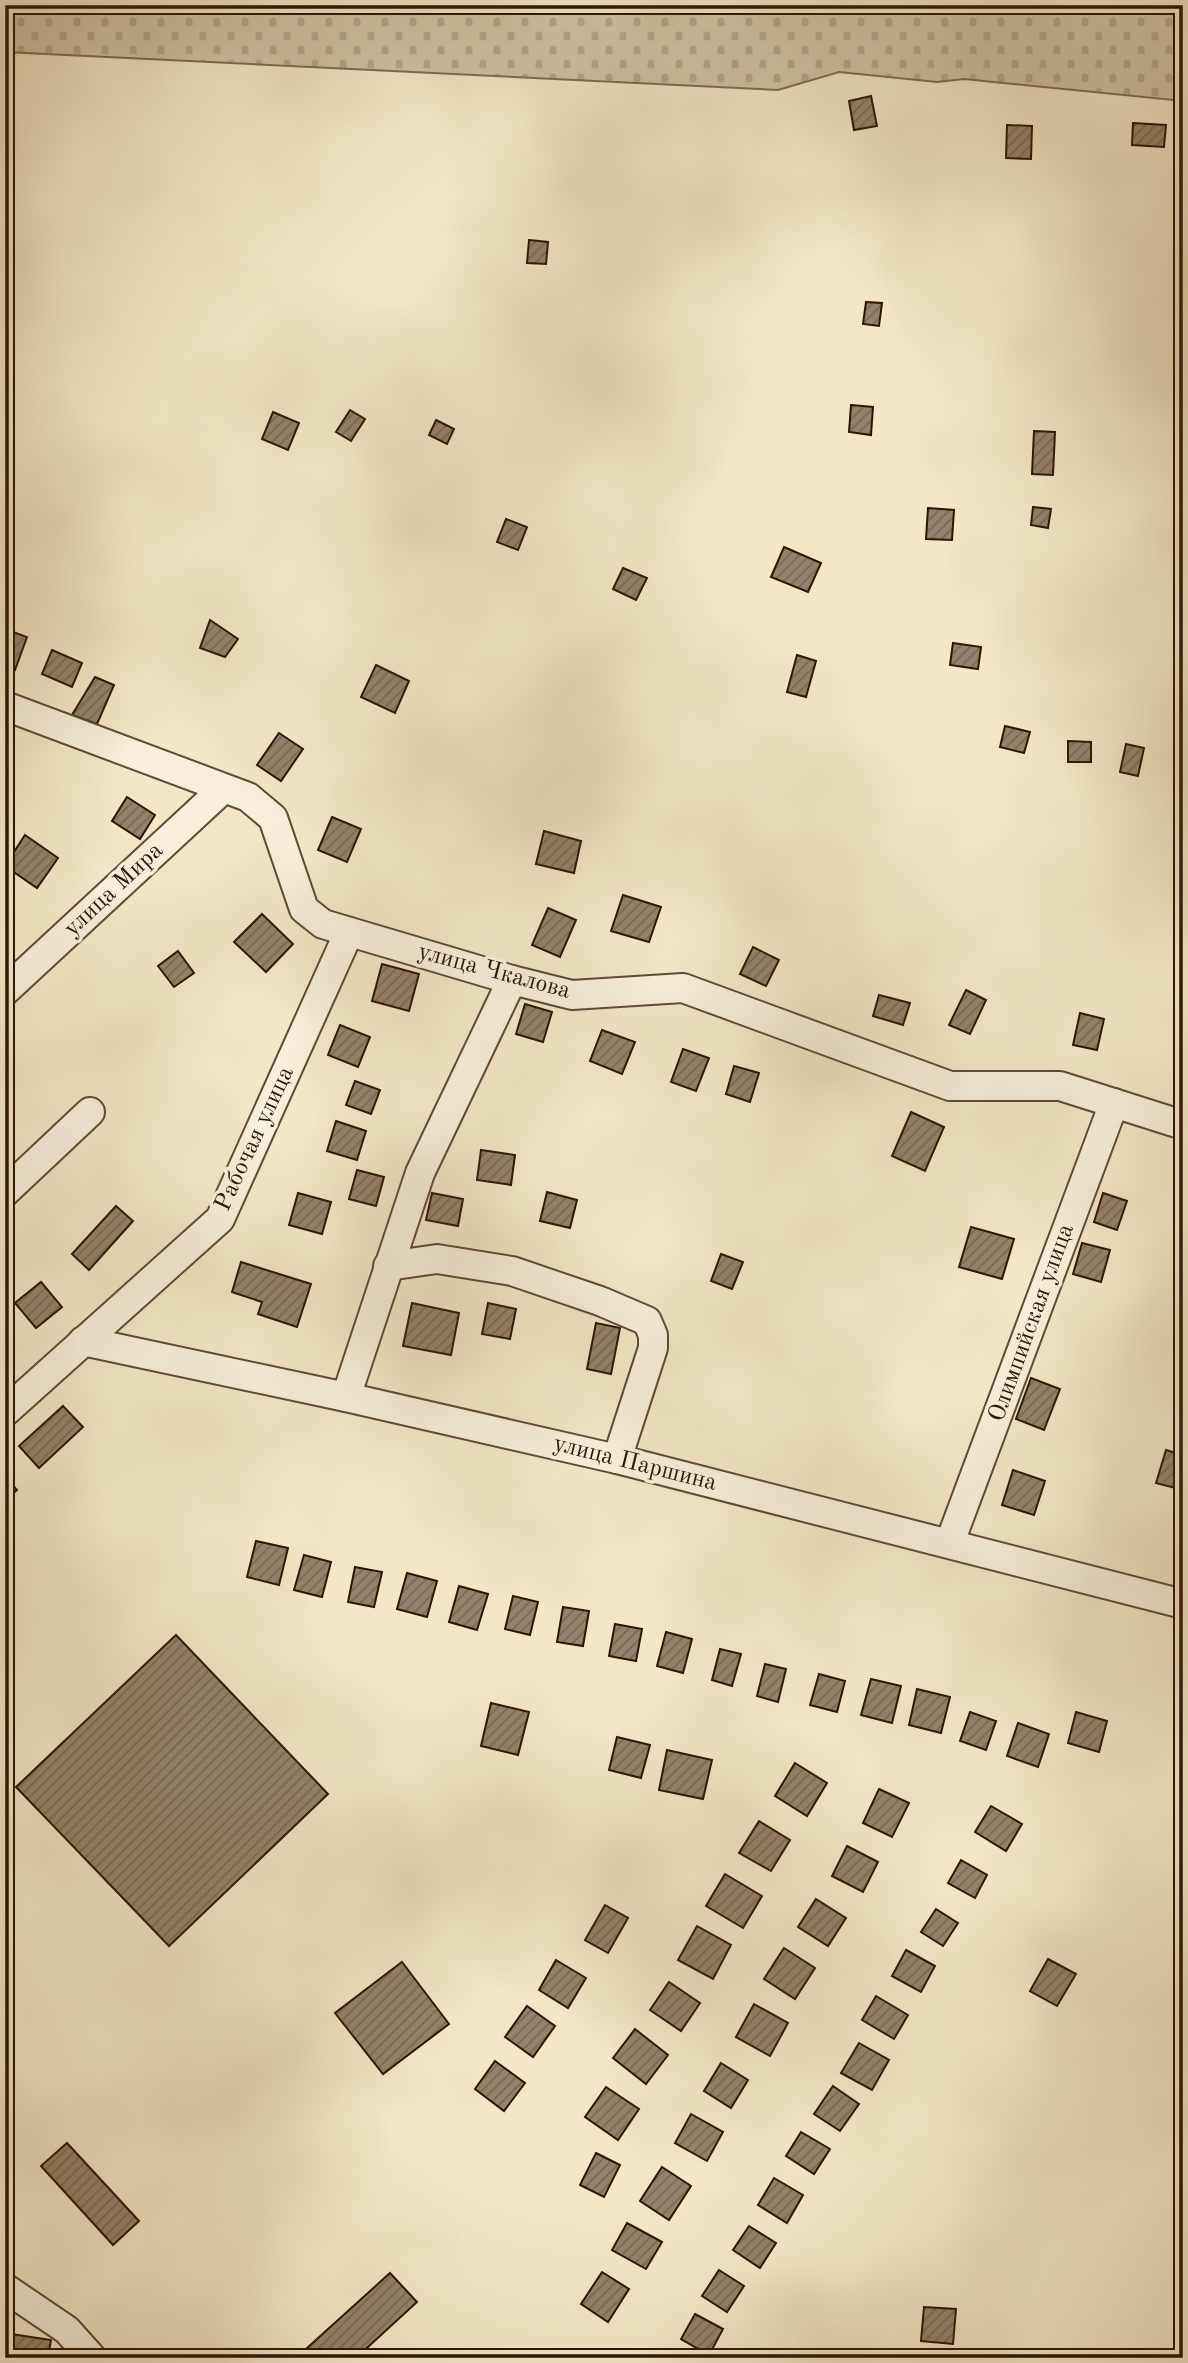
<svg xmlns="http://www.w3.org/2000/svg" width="1188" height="2363" viewBox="0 0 1188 2363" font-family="'Old Standard TT',serif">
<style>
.cemetery{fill:url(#cemetery-stones);stroke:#7f6c56;stroke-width:2}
.building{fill:url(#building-hatch);stroke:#2d1506;stroke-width:2}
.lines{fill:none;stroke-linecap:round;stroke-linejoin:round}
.minor-casing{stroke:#5e4a36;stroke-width:32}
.minor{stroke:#f7efda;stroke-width:28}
.labels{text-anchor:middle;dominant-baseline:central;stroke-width:7;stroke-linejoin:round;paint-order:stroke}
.street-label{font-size:24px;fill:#2d1506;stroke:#f7efda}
</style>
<defs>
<pattern id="cemetery-stones" width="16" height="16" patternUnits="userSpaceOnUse" patternTransform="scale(1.75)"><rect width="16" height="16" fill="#d1c3a5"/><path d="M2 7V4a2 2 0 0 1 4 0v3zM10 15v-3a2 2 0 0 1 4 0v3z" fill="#b4a78d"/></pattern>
<pattern id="building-hatch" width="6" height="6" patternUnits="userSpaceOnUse" patternTransform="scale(1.75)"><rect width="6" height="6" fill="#94826a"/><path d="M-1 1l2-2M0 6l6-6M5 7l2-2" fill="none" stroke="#796955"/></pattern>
</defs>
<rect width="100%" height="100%" fill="#f3e7c6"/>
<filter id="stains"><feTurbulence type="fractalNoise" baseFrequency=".00286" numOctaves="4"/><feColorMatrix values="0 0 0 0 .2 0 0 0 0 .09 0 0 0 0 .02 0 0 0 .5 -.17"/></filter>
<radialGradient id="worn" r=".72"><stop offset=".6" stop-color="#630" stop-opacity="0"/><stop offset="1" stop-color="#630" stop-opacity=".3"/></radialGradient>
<path class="cemetery" d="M5 5H1183V101L964 79 937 82 839 72 778 90 5 52Z"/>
<g class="building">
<path d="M871 96 877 126 854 130 849 101Z"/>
<path d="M1133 123 1166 125 1164 147 1132 145Z"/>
<path d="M1007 125 1032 126 1031 159 1006 158Z"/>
<path d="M1178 128 1183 129V177H1174Z"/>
<path d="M529 240 548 242 546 264 527 263Z"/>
<path d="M866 302 882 303 879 326 863 324Z"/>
<path d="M851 405 873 407 871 435 849 432Z"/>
<path d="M350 410 365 419 351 441 336 432Z"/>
<path d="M273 412 299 423 288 450 262 439Z"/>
<path d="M436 420 454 429 447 444 429 435Z"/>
<path d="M1034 431 1055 432 1053 475 1032 474Z"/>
<path d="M1033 507 1051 509 1048 528 1031 525Z"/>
<path d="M928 508 954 510 952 540 926 539Z"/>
<path d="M506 519 527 527 518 550 497 542Z"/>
<path d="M784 547 821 563 808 592 771 577Z"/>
<path d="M623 568 647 578 636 600 613 589Z"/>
<path d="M210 620 238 639 225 657 200 648Z"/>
<path d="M5 629 27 637 15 670 5 667Z"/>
<path d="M953 643 981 647 978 669 950 665Z"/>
<path d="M52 650 82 663 72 687 42 674Z"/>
<path d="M797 655 816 661 806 697 787 692Z"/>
<path d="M376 665 409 681 395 713 361 697Z"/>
<path d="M95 677 114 685 97 724 72 715Z"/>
<path d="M1005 726 1030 732 1024 753 1000 747Z"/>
<path d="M279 733 303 749 281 781 257 765Z"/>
<path d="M1068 741 1091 742V762H1068Z"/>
<path d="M1126 744 1144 748 1138 776 1120 772Z"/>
<path d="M127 797 155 815 140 839 112 821Z"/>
<path d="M332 817 361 829 347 862 318 850Z"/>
<path d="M544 831 581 841 574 873 536 864Z"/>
<path d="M25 835 58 858 37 888 5 866Z"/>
<path d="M623 895 661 907 649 942 611 931Z"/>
<path d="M548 908 576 920 560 957 532 945Z"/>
<path d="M262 914 293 944 266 972 234 942Z"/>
<path d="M753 947 779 960 766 986 740 974Z"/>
<path d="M178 951 194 973 174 987 158 966Z"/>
<path d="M382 964 419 974 409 1011 372 1001Z"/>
<path d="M966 990 986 1000 970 1034 949 1025Z"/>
<path d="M879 995 910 1003 903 1025 873 1016Z"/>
<path d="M525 1004 552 1012 543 1042 516 1034Z"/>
<path d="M1080 1013 1104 1019 1097 1050 1073 1045Z"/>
<path d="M340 1025 370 1037 358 1067 328 1055Z"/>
<path d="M602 1030 635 1042 622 1074 590 1061Z"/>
<path d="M683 1049 709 1058 696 1091 671 1082Z"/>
<path d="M734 1066 759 1073 750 1102 726 1094Z"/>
<path d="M355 1081 380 1090 371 1114 346 1105Z"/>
<path d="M911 1112 944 1127 925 1171 892 1156Z"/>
<path d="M336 1121 366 1131 357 1160 327 1151Z"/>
<path d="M481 1150 515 1155 511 1185 477 1180Z"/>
<path d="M357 1170 384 1177 376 1206 349 1199Z"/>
<path d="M547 1192 577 1200 570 1228 540 1221Z"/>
<path d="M298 1193 331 1202 322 1234 289 1225Z"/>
<path d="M432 1193 463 1199 458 1226 426 1220Z"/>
<path d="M1103 1193 1127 1201 1117 1230 1094 1222Z"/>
<path d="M116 1206 133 1221 89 1270 72 1254Z"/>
<path d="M971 1227 1014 1239 1002 1279 959 1267Z"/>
<path d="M1082 1243 1110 1250 1101 1282 1073 1274Z"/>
<path d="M721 1254 743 1262 732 1289 711 1281Z"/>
<path d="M241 1262 311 1284 297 1327 258 1314 262 1302 232 1292Z"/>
<path d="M41 1282 62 1307 36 1328 15 1303Z"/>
<path d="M412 1303 459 1313 451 1355 403 1346Z"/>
<path d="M488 1303 516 1309 510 1339 482 1334Z"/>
<path d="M596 1323 620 1328 611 1374 587 1369Z"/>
<path d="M1031 1378 1060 1389 1044 1430 1016 1419Z"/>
<path d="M63 1406 83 1427 39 1468 19 1446Z"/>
<path d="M1166 1450 1183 1455V1490L1156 1483Z"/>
<path d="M1013 1470 1045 1481 1034 1515 1002 1505Z"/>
<path d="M5 1477 17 1490 5 1501Z"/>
<path d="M256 1541 288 1548 279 1585 247 1577Z"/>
<path d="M304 1555 331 1562 322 1597 294 1590Z"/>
<path d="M355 1567 382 1572 374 1607 348 1602Z"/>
<path d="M407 1573 437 1581 427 1617 397 1609Z"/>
<path d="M459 1586 488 1594 477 1630 449 1622Z"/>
<path d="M513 1596 538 1602 530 1635 505 1629Z"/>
<path d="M563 1607 589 1611 583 1646 557 1642Z"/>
<path d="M615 1624 642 1629 636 1661 609 1656Z"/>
<path d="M666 1632 692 1639 683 1673 657 1666Z"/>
<path d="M176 1635 328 1794 169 1946 16 1787Z"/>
<path d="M720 1649 741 1654 732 1686 712 1680Z"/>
<path d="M765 1664 786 1669 778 1702 757 1696Z"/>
<path d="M819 1674 845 1681 837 1712 810 1705Z"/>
<path d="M871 1679 901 1686 892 1723 861 1715Z"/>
<path d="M917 1689 950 1697 941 1733 909 1725Z"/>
<path d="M491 1703 529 1712 518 1755 481 1746Z"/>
<path d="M970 1712 996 1721 986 1750 960 1741Z"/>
<path d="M1076 1712 1107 1721 1099 1752 1068 1743Z"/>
<path d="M1018 1723 1049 1734 1038 1767 1007 1756Z"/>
<path d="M617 1737 650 1745 641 1778 609 1770Z"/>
<path d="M667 1750 712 1760 703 1799 659 1790Z"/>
<path d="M795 1763 827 1783 807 1816 775 1796Z"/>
<path d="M879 1789 909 1803 892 1837 863 1823Z"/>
<path d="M991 1806 1022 1824 1006 1851 975 1832Z"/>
<path d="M759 1821 790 1840 771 1871 739 1853Z"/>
<path d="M847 1846 878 1862 863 1892 832 1876Z"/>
<path d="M961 1860 987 1875 975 1898 948 1883Z"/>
<path d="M725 1874 762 1896 743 1928 706 1906Z"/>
<path d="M816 1899 846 1918 828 1946 798 1927Z"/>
<path d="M605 1905 628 1918 608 1953 585 1940Z"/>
<path d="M936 1909 958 1923 943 1946 921 1932Z"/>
<path d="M697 1926 731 1945 713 1979 678 1960Z"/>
<path d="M784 1948 815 1968 795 1999 764 1979Z"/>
<path d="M906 1950 935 1966 921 1992 892 1976Z"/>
<path d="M1048 1959 1076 1974 1057 2006 1030 1991Z"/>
<path d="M556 1960 586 1978 568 2008 539 1990Z"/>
<path d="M402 1962 449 2024 383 2074 335 2013Z"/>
<path d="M669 1982 700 2003 681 2031 650 2010Z"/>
<path d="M876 1996 908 2015 894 2039 862 2020Z"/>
<path d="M754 2004 788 2023 770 2056 736 2037Z"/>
<path d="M527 2006 555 2026 533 2057 505 2037Z"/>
<path d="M635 2029 668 2055 646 2084 613 2058Z"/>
<path d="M859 2043 889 2060 872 2090 841 2073Z"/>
<path d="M495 2061 525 2083 504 2111 475 2089Z"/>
<path d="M721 2063 748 2080 731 2108 704 2091Z"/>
<path d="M833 2086 859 2104 840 2131 814 2114Z"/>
<path d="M606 2087 639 2109 618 2140 585 2117Z"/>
<path d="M691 2114 723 2132 707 2161 675 2143Z"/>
<path d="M801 2132 830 2149 814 2174 786 2156Z"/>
<path d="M67 2143 139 2221 113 2245 41 2166Z"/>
<path d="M596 2153 620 2165 604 2197 580 2185Z"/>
<path d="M662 2167 691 2186 669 2220 640 2201Z"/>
<path d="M774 2178 803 2195 787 2223 758 2205Z"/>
<path d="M627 2223 662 2242 646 2269 612 2250Z"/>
<path d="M749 2226 776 2243 760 2268 733 2250Z"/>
<path d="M719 2270 744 2286 727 2312 702 2296Z"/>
<path d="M602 2272 629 2289 608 2322 581 2304Z"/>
<path d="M390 2273 417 2302 356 2358H296Z"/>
<path d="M924 2307 956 2309 953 2344 921 2341Z"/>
<path d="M695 2314 723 2329 709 2355 681 2339Z"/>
<path d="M5 2333 51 2340 48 2358H5Z"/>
</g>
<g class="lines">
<g class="minor-casing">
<g id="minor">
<path d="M5 706 248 797 273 818 304 909 323 924 512 980 572 995 683 988 950 1086H1060L1183 1125"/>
<path d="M5 991 223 789"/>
<path d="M5 1192 90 1112"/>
<path d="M388 1266 437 1259 512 1271 600 1301 647 1321 653 1335V1348L617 1459"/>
<path d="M83 1341 346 1397 617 1459 1183 1604"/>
<path d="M346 1397 420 1173 512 980"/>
<path d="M5 1412 220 1219 349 932"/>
<path d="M950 1542 1114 1103"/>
<path d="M5 2288 67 2330 92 2358"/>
</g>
</g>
<use href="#minor" class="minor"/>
</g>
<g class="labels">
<g class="street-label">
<text transform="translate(114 890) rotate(-43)">улица Мира</text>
<text transform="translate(494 972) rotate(15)">улица Чкалова</text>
<text transform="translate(255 1139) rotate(-65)">Рабочая улица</text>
<text transform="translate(1032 1323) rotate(-70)">Олимпийская улица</text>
<text transform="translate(635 1464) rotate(14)">улица Паршина</text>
</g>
</g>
<rect width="1188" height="2363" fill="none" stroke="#f3e7c6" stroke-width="28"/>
<rect x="7" y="7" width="1174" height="2349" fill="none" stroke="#2d1506" stroke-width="3.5"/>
<rect x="14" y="14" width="1160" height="2335" fill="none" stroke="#2d1506" stroke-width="2"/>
<rect width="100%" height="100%" filter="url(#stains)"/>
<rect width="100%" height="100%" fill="url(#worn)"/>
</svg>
